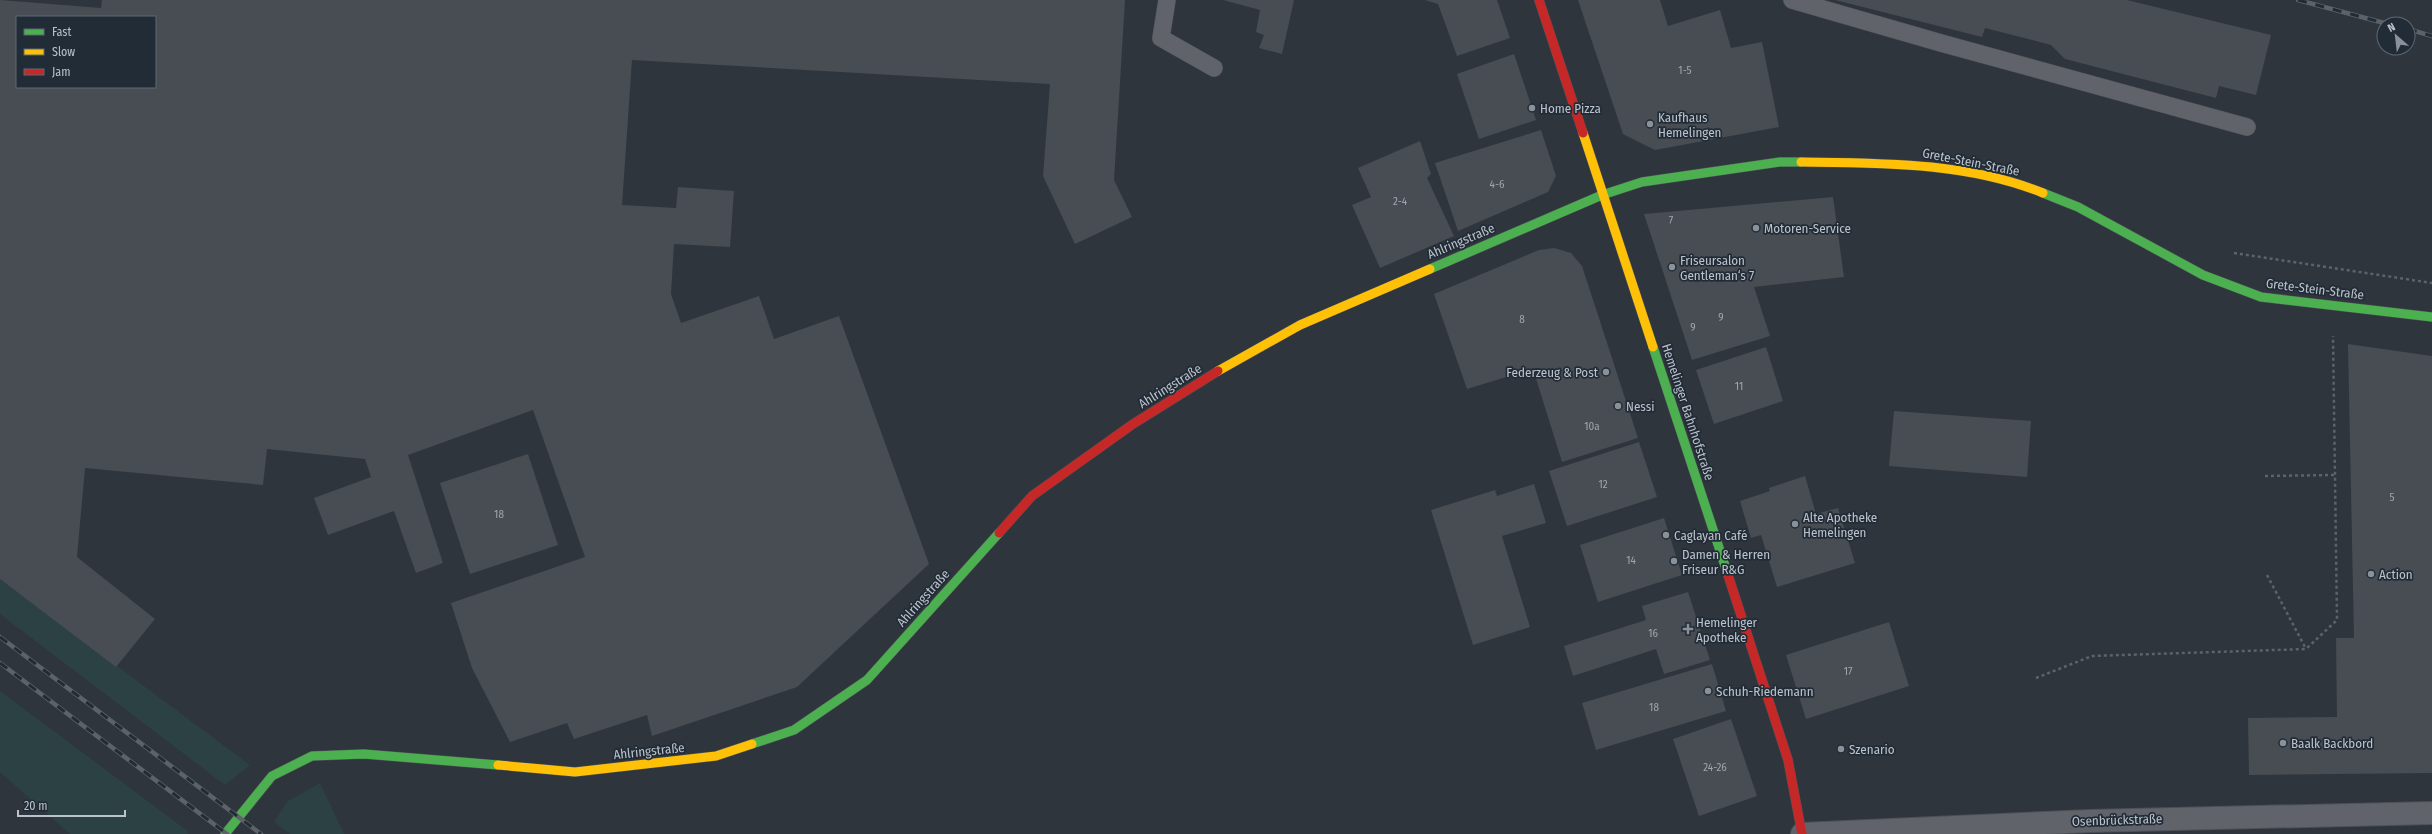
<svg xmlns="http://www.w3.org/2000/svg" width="2432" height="834" viewBox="0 0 2432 834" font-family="'Fira Sans Condensed',sans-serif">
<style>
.green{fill:#2c4143}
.building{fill:#474d52;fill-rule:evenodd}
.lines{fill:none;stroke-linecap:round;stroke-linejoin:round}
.lane-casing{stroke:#4d5157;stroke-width:18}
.street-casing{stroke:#4d5157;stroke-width:24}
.fast-casing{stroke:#4d5157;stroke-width:10}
.slow-casing{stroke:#4d5157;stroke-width:10}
.jam-casing{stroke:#4d5157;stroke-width:10}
.path{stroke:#5d6367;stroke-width:2.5;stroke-dasharray:3 3;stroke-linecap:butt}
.lane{stroke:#60646a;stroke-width:17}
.street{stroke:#60646a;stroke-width:22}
.fast{stroke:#4caf50;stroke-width:9}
.slow{stroke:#ffc107;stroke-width:9}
.jam{stroke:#c62828;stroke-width:9}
.rail-casing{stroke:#5e6268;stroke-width:4.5}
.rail{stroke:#222c37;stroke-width:3;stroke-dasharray:9;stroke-linecap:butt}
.poi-dot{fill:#8a9199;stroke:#222c37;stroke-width:1.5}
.labels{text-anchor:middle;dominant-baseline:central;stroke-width:3.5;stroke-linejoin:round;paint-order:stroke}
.number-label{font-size:11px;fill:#9ea5ad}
.poi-label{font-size:13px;fill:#bbc2cb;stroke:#222c37;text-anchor:start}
.street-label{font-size:13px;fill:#bbc2cb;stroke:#222c37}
</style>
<rect width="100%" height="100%" fill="#2f353c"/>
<g class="green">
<path d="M0 579 250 765 225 785 0 614Z"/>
<path d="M0 691 189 832 187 834H70L0 772Z"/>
<path d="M320 783 344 834H290L274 822 288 801Z"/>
</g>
<g class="building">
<path d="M0 0 101 8 102 0H1125L1114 180 1132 217 1075 244 1043 176 1050 84 632 60 622 205 676 208 678 187 734 191 730 247 674 244 671 294 681 323 759 296 774 339 839 316 929 564 797 687 652 736 647 715 574 739 567 723 510 742 472 668 451 603 585 557 533 410 408 455 443 563 416 573 394 511 328 535 314 498 371 477 365 459 267 449 263 485 85 468 77 557 155 619 116 667 0 579ZM17 17H155V87H17Z"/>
<path d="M1223 0H1294L1282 54 1259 48 1264 35 1256 32 1260 10Z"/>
<path d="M1425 0H1497L1510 38 1457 56 1438 4Z"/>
<path d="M1578 0H1660L1668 26 1720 10 1731 48 1762 42 1779 127 1655 150 1623 134Z"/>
<path d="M1835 0H2127L2271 35 2256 95 2219 86 2216 98 2065 59 2051 45 1985 28 1982 37Z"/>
<path d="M1514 54 1536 120 1479 139 1457 74Z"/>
<path d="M1541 130 1556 176 1548 192 1458 231 1435 163Z"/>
<path d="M1420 141 1431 174 1427 178 1454 236 1380 268 1352 205 1371 197 1358 168Z"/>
<path d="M1833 197 1844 277 1754 287 1770 336 1692 360 1644 214Z"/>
<path d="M1554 248 1571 253 1582 266 1638 438 1562 462 1533 369 1467 389 1434 294 1539 250Z"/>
<path d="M2348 344 2432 356V773L2249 775 2248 718 2337 717 2336 638H2354Z"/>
<path d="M1766 347 1783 401 1714 424 1696 370Z"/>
<path d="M1894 411 2031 421 2027 477 1889 466Z"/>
<path d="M1639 442 1657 497 1567 526 1549 471Z"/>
<path d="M528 454 558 545 470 574 440 483Z"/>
<path d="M1805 476 1816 514 1838 508 1855 563 1777 587 1761 535 1751 538 1740 501 1770 491 1769 488Z"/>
<path d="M1534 484 1546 523 1502 536 1530 627 1473 645 1431 510 1495 490 1497 496Z"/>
<path d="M1664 518 1682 575 1598 602 1580 545Z"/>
<path d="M1688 592 1710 660 1664 674 1656 649 1573 676 1564 646 1646 620 1642 606Z"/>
<path d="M1889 622 1909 686 1806 719 1786 655Z"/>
<path d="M1712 664 1726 711 1596 750 1582 703Z"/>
<path d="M1731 719 1757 796 1699 816 1673 739Z"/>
</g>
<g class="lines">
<g class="lane-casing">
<g id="lane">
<path d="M1167 0 1161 38 1214 68"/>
<path d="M1792 0 1941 43 2247 127"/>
</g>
</g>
<g class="street-casing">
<path id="street" d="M1802 834 2090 821 2432 813"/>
</g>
<g class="fast-casing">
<g id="fast">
<path d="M2043 193 2078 207 2203 275 2261 297 2432 317"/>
<path d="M1430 269 1602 195 1642 182 1780 162H1801"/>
<path d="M1653 347 1727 572"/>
<path d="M752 744 794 730 867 680 999 533"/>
<path d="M225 834 272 776 312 756 364 754 498 765"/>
</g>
</g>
<g class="slow-casing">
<g id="slow">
<path d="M1583 133 1653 347"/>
<path d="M1801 162C1882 163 1967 162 2043 193"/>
<path d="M1218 371 1300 325 1430 269"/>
<path d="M498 765 575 772 716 756 752 744"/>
</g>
</g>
<g class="jam-casing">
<g id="jam">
<path d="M1539 0 1583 133"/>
<path d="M999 533 1032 496 1133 424 1218 371"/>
<path d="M1727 572 1788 760 1802 834"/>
</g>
</g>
<g class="path">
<path d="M2234 253 2432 283"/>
<path d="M2265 476 2335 475"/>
<path d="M2267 575 2306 649"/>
<path d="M2036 678 2092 656 2306 649 2337 620 2333 336"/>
</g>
<use href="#lane" class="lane"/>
<use href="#street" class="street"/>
<use href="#fast" class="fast"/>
<use href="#slow" class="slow"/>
<use href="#jam" class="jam"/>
<g class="rail-casing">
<g id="rail">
<path d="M2298 0 2388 24"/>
<path d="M2408 29 2432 36"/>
<path d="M0 637 261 834"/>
<path d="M0 663 227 834"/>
</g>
</g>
<use href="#rail" class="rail"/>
</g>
<g class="poi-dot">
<circle cx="1532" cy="108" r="4"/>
<circle cx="1650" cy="124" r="4"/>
<circle cx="1756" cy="228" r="4"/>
<circle cx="1672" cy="267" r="4"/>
<circle cx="1606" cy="372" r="4"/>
<circle cx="1618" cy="406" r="4"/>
<circle cx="1795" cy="524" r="4"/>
<circle cx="1666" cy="535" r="4"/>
<circle cx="1674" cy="561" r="4"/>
<circle cx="2371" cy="574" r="4"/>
<path d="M1686 623h4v4h4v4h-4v4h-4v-4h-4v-4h4z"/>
<circle cx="1708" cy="691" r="4"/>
<circle cx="2283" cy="743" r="4"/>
<circle cx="1841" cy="749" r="4"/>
</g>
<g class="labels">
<g class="number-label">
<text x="1685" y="70">1-5</text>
<text x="1497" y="184">4-6</text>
<text x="1400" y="201">2-4</text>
<text x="1671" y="220">7</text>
<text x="1721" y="317">9</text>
<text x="1522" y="319">8</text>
<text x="1693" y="327">9</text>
<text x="1739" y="386">11</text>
<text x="1592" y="426">10a</text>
<text x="1603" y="484">12</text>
<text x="2392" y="497">5</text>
<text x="499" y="514">18</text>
<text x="1631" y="560">14</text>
<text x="1653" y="633">16</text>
<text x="1848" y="671">17</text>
<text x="1654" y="707">18</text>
<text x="1715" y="767">24-26</text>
</g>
<g class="poi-label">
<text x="1540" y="108">Home Pizza</text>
<text x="1658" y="117">Kaufhaus<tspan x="1658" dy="15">Hemelingen</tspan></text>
<text x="1764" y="228">Motoren-Service</text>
<text x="1680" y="260">Friseursalon<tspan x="1680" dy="15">Gentleman‘s 7</tspan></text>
<text x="1598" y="372" text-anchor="end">Federzeug &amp; Post</text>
<text x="1626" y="406">Nessi</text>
<text x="1803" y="517">Alte Apotheke<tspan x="1803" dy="15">Hemelingen</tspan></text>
<text x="1674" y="535">Caglayan Café</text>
<text x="1682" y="554">Damen &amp; Herren<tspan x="1682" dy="15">Friseur R&amp;G</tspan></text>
<text x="2379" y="574">Action</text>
<text x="1696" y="622">Hemelinger<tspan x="1696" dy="15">Apotheke</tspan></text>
<text x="1716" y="691">Schuh-Riedemann</text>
<text x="2291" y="743">Baalk Backbord</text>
<text x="1849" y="749">Szenario</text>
</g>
<g class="street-label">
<text transform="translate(1971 162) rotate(11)">Grete-Stein-Straße</text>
<text transform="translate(1461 241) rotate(-23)">Ahlringstraße</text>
<text transform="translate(2315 289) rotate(7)">Grete-Stein-Straße</text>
<text transform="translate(1170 386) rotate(-32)">Ahlringstraße</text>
<text transform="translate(1688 412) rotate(72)">Hemelinger Bahnhofstraße</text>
<text transform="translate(923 598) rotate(-48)">Ahlringstraße</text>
<text transform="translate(649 751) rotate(-6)">Ahlringstraße</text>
<text transform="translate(2117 820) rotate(-2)">Osenbrückstraße</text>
</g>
</g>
<rect x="16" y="16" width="140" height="72" fill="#222c37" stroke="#5f6872"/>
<rect x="24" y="29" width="20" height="6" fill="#4caf50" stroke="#5f6872"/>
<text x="52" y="36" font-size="12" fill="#bbc2cb">Fast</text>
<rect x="24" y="49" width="20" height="6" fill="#ffc107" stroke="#5f6872"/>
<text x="52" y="56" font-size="12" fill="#bbc2cb">Slow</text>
<rect x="24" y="69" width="20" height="6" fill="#c62828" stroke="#5f6872"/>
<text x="52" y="76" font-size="12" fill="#bbc2cb">Jam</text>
<g transform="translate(2396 36) rotate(332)"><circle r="19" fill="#222c37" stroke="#5f6872"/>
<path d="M0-3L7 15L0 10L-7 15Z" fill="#8a9199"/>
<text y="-6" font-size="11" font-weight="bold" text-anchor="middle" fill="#bbc2cb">N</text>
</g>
<path d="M18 810v6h107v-6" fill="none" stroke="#bbc2cb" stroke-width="2"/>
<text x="24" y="810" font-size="12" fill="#bbc2cb" stroke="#222c37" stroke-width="3" paint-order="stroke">20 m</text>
</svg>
